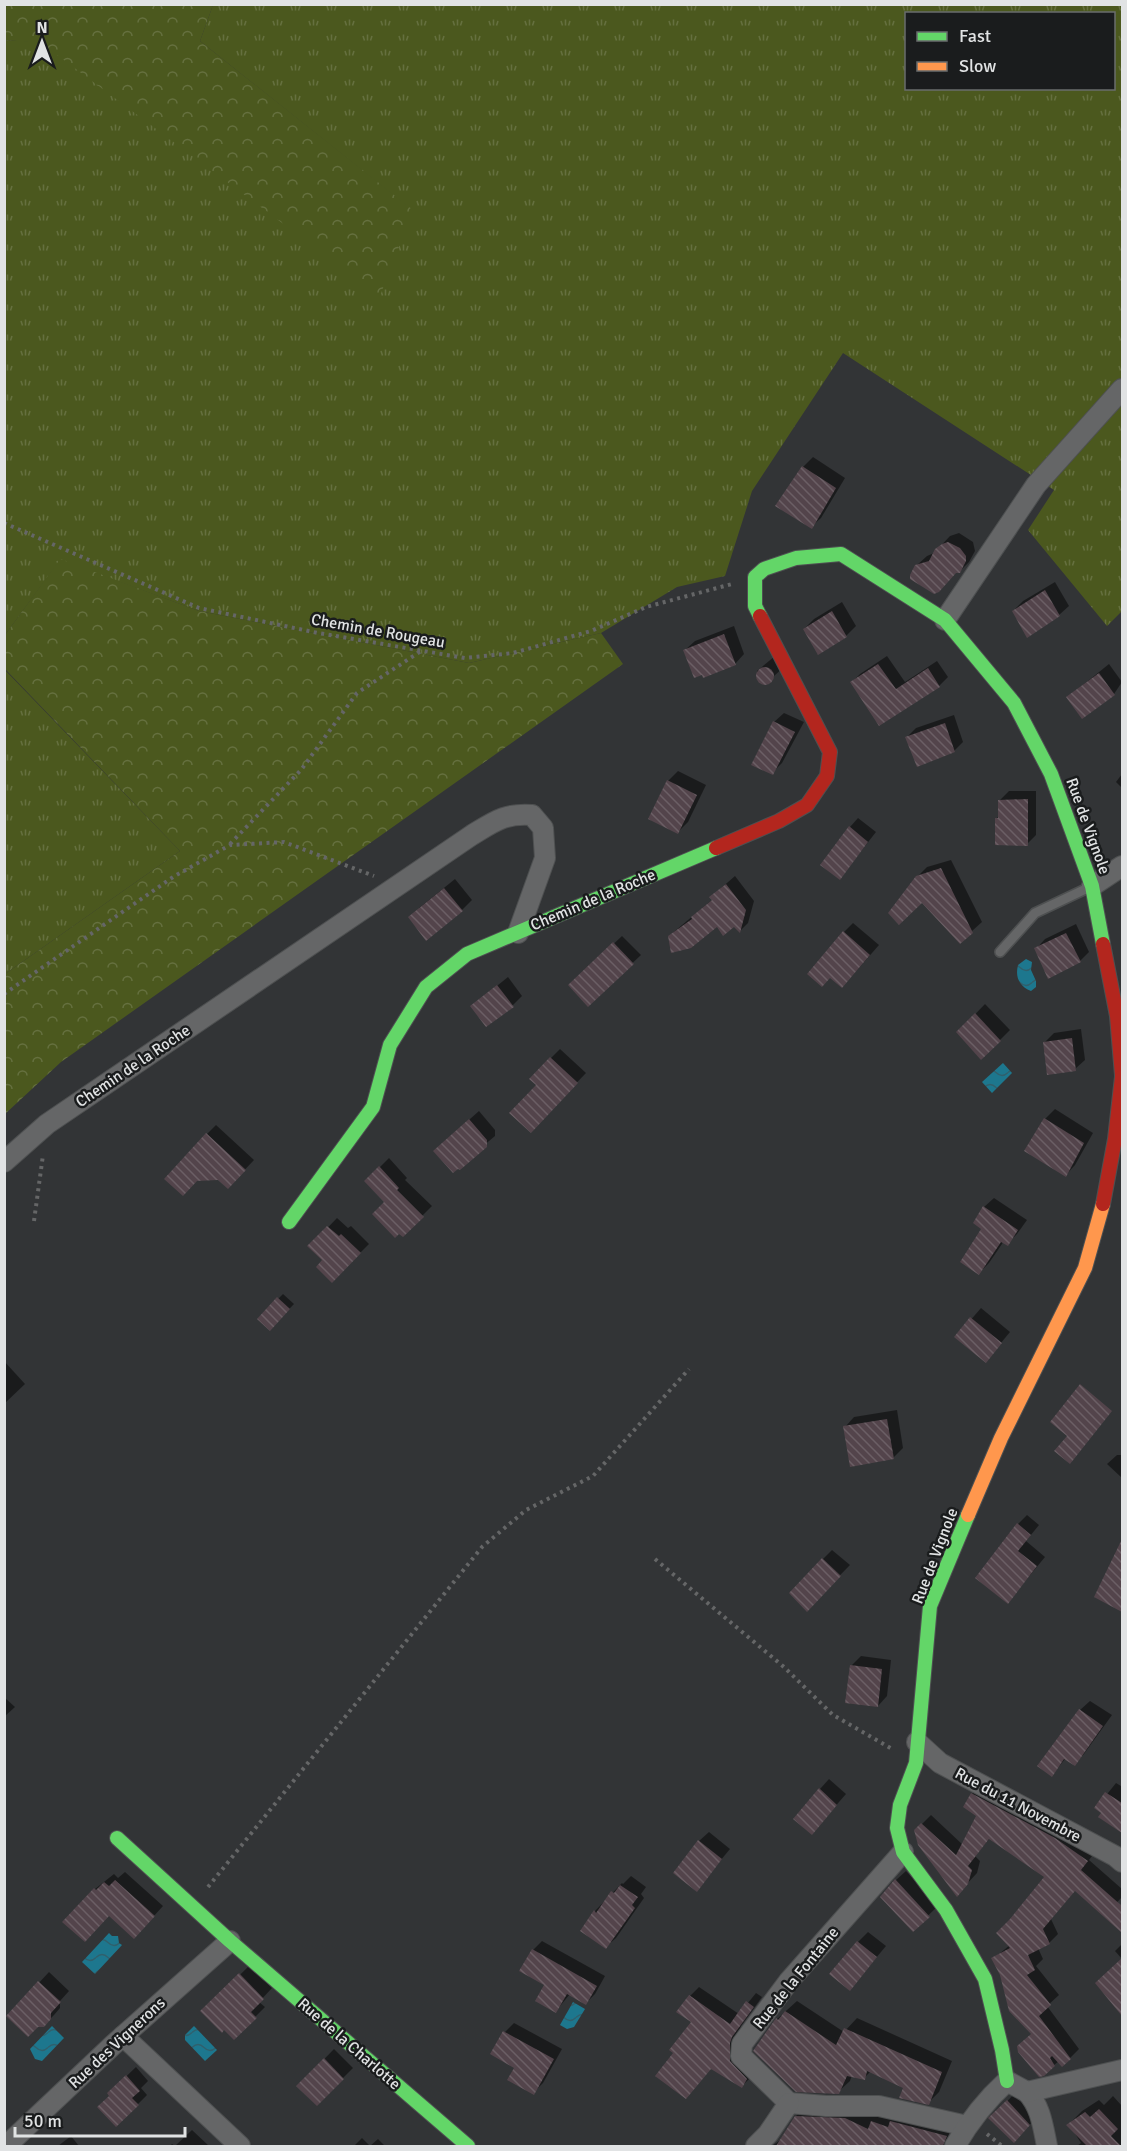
<svg xmlns="http://www.w3.org/2000/svg" width="1127" height="2151" viewBox="0 0 1127 2151" font-family="Signika,sans-serif">
<style>
.grass{fill:url(#grass-tufts);fill-rule:evenodd}
.forest{fill:url(#forest-crowns)}
.water{fill:url(#water-waves)}
.shadow{fill:#0007}
.building{fill:url(#building-back-hatch)}
.lines{fill:none;stroke-linecap:round;stroke-linejoin:round}
.lane-casing{stroke:#4e5051;stroke-width:12}
.street-casing{stroke:#4e5051;stroke-width:22}
.fast-casing{stroke:#4e5051;stroke-width:16}
.slow-casing{stroke:#4e5051;stroke-width:16}
.jam-casing{stroke:#4e5051;stroke-width:16}
.path{stroke:#656667;stroke-width:4;stroke-dasharray:3 4.5;stroke-linecap:butt}
.lane{stroke:#656667;stroke-width:9}
.street{stroke:#656667;stroke-width:20}
.fast{stroke:#63d668;stroke-width:14}
.slow{stroke:#ff974d;stroke-width:14}
.jam{stroke:#b3261e;stroke-width:14}
.labels{text-anchor:middle;dominant-baseline:central;stroke-width:5;stroke-linejoin:round;paint-order:stroke}
.street-label{font-size:16px;fill:#e1e3e4;stroke:#1a1c1d}
</style>
<defs>
<pattern id="grass-tufts" width="24" height="20" patternUnits="userSpaceOnUse" patternTransform="scale(1.5)"><rect width="24" height="20" fill="#4b581e"/><path d="M3 7l-1-3M5 7V3M7 7l1-3M15 17l-1-3M17 17v-4M19 17l1-3" fill="none" stroke="#65703f"/></pattern>
<pattern id="forest-crowns" width="20" height="18" patternUnits="userSpaceOnUse" patternTransform="scale(1.5)"><rect width="20" height="18" fill="#4b581e"/><path d="M2 6a3 3 0 1 1 6 0M12 15a3 3 0 1 1 6 0" fill="none" stroke="#65703f"/></pattern>
<pattern id="water-waves" width="16" height="10" patternUnits="userSpaceOnUse" patternTransform="scale(1.5)"><rect width="16" height="10" fill="#1d778e"/><path d="M0 5q4-4 8 0t8 0" fill="none" stroke="#2f606d"/></pattern>
<pattern id="building-back-hatch" width="6" height="6" patternUnits="userSpaceOnUse" patternTransform="scale(1.5)"><rect width="6" height="6" fill="#53444b"/><path d="M-1 5l2 2M0 0l6 6M5-1l2 2" fill="none" stroke="#6b5f65"/></pattern>
</defs>
<rect width="100%" height="100%" fill="#323436"/>
<g class="grass">
<path d="M213 5H1122V611L1107 626 1028 530 1054 490 843 353 752 491 725 576 677 587 601 633 469 663 199 611 60 560 5 635V40L41 42 412 210 200 41ZM906 14H1114V88H906Z"/>
<path d="M4 669 180 851 5 974H4Z"/>
</g>
<g class="forest">
<path d="M4 5H213L200 41 413 210 380 296 41 43 5 40Z"/>
<path d="M60 559 199 611 469 663 601 633 623 664 61 1062 5 1114V974L180 851 5 669V635Z"/>
</g>
<g class="water">
<path d="M1026 959 1032 962 1031 970 1036 981V987L1031 991C1019 986 1015 977 1018 965Z"/>
<path d="M1003 1063 1012 1073 992 1093 982 1082Z"/>
<path d="M109 1933 112 1936H118L119 1943 122 1945 95 1974 82 1962Z"/>
<path d="M573 2002 585 2009 574 2027 567 2029 560 2025Z"/>
<path d="M52 2026 64 2038 42 2061 35 2059 30 2049Z"/>
<path d="M194 2026 217 2050 205 2061 185 2040V2035Z"/>
</g>
<g class="shadow">
<path d="M813 457 845 478 821 518 811 527 803 467Z"/>
<path d="M959 533 973 542 975 551 969 562 959 572 916 566 927 556 934 553 950 536Z"/>
<path d="M1055 582 1069 606 1059 615 1013 611 1023 601Z"/>
<path d="M842 602 856 626 846 636 804 629 814 619Z"/>
<path d="M734 626 744 654 735 664 685 650 695 641Z"/>
<path d="M775 656 783 668 765 684 761 682 758 678 757 671Z"/>
<path d="M887 656 905 682 937 661 948 677 939 686 880 724 852 682 860 674Z"/>
<path d="M1109 664 1122 682 1114 694 1068 697Z"/>
<path d="M784 713 804 722 782 763 772 773 774 722Z"/>
<path d="M954 715 963 742 954 751 907 737 916 728Z"/>
<path d="M678 771 706 785 688 822 678 832 650 818 668 781Z"/>
<path d="M1122 774V788L1116 782Z"/>
<path d="M1009 791H1036V835L1027 844 996 819 1000 815V800Z"/>
<path d="M858 818 876 832 840 878 850 827Z"/>
<path d="M951 860 982 922 972 931 922 901 917 877 927 867Z"/>
<path d="M735 876 754 901 748 923 740 931 735 924 717 925 669 936 713 899 720 889Z"/>
<path d="M455 879 472 900 462 910 419 908Z"/>
<path d="M853 923 879 945 851 977 844 932Z"/>
<path d="M1076 924 1089 952 1080 961 1036 949 1045 939Z"/>
<path d="M622 936 641 955 588 1005 570 985Z"/>
<path d="M508 977 522 996 513 1005 472 1006Z"/>
<path d="M985 1004 1010 1030 982 1058 958 1032Z"/>
<path d="M1081 1029 1085 1060 1075 1069 1044 1043 1054 1033Z"/>
<path d="M560 1049 586 1073 540 1121 538 1085 551 1058Z"/>
<path d="M1055 1109 1093 1133 1075 1165 1066 1175 1045 1119Z"/>
<path d="M479 1111 495 1130V1136L458 1167 444 1142Z"/>
<path d="M216 1125 254 1160 237 1178 207 1134Z"/>
<path d="M389 1158 407 1178 405 1180 432 1206 403 1235 386 1202 366 1181Z"/>
<path d="M994 1198 1027 1220 1017 1234 1007 1244 1004 1241 989 1263 979 1273 984 1207Z"/>
<path d="M337 1218 348 1228 351 1226 369 1244 332 1281 324 1260 310 1246Z"/>
<path d="M283 1294 294 1304 270 1329 259 1318Z"/>
<path d="M981 1308 1010 1332 986 1361 956 1337Z"/>
<path d="M4 1361 25 1384 4 1404Z"/>
<path d="M897 1410 903 1448 893 1458 845 1427 854 1417Z"/>
<path d="M1117 1455H1122V1478L1107 1464Z"/>
<path d="M1027 1515 1039 1525 1026 1541 1045 1557 1008 1602 1018 1524Z"/>
<path d="M832 1550 850 1565 807 1609 823 1559Z"/>
<path d="M1122 1553V1607L1120 1609 1113 1562Z"/>
<path d="M861 1656 891 1660 887 1696 878 1706 852 1665Z"/>
<path d="M4 1697 15 1707 4 1717Z"/>
<path d="M1090 1701 1112 1715 1084 1754 1074 1764 1066 1758 1052 1775 1080 1710Z"/>
<path d="M829 1779 846 1794 812 1833 820 1789Z"/>
<path d="M1116 1783 1121 1786 1122 1785V1828L1120 1830 1096 1808Z"/>
<path d="M981 1785 1095 1852 1089 1860 1122 1889V1897L1105 1915 1076 1889 1051 1919 1058 1934 1049 1943 1038 1948 1043 1959 1036 1966 1059 1995 1047 2006 1079 2049 1070 2058 1059 2061 1043 2074 1033 2034 993 1959 1010 1945 1047 1877 990 1838 975 1856 980 1861 977 1873 965 1886 915 1831 931 1815 963 1845 978 1815 972 1794Z"/>
<path d="M709 1832 730 1849 696 1890 699 1841Z"/>
<path d="M906 1871 938 1906 913 1930 896 1880Z"/>
<path d="M125 1872 163 1906 143 1928 110 1914 95 1889 114 1874 118 1878Z"/>
<path d="M631 1876 646 1887 641 1894 644 1898 616 1938 606 1947 595 1911 622 1883 623 1884Z"/>
<path d="M868 1932 886 1946 850 1989 858 1942Z"/>
<path d="M542 1941 605 1976 595 1994 586 2003 570 1994 556 2011 533 1950Z"/>
<path d="M1122 1944V2013L1121 2014 1122 1959 1115 1951Z"/>
<path d="M250 1965 272 1988 259 2002 265 2007 234 2038 203 2011Z"/>
<path d="M49 1972 69 1991 60 2001V2008L54 2015 44 2025 8 2016Z"/>
<path d="M699 1987 739 2014 756 1993 762 1997 741 2026 739 2033 751 2077 742 2086 712 2068 675 2053 693 2021 690 1996Z"/>
<path d="M797 2001 844 2032 857 2018 952 2061 939 2092 928 2103 905 2087 871 2071 864 2078 852 2075 850 2081 838 2092 755 2051 777 2019Z"/>
<path d="M514 2023 562 2049 543 2083 533 2093 516 2067 505 2032Z"/>
<path d="M334 2049 353 2068 317 2104 298 2086Z"/>
<path d="M136 2067 148 2081 141 2088 147 2095 138 2104 111 2095 109 2093Z"/>
<path d="M1017 2091 1039 2115 1014 2141 991 2118Z"/>
<path d="M1113 2096 1122 2106V2146H1077L1081 2143 1069 2124 1082 2111 1099 2100 1104 2105Z"/>
<path d="M809 2104 858 2106 878 2116 885 2109 954 2122 944 2146H755L764 2144 772 2146 782 2139 796 2116Z"/>
<path d="M192 2130 209 2146H170L172 2144 175 2146Z"/>
<path d="M71 2136 79 2146H58Z"/>
<path d="M362 2138 370 2146 378 2139 385 2146H354Z"/>
</g>
<g class="building">
<path d="M802 466 836 488 812 529 775 506Z"/>
<path d="M948 542 960 548 966 556V561L960 573H956L939 592 934 594 910 579V575L915 565 929 561 935 549 942 544Z"/>
<path d="M1045 590 1060 616 1027 638 1012 611Z"/>
<path d="M832 611 847 637 818 655 803 629Z"/>
<path d="M724 634 736 665 703 678 702 675 694 678 683 650Z"/>
<path d="M878 664 896 689 928 668 940 687 879 726 850 682Z"/>
<circle cx="765" cy="676" r="9"/>
<path d="M1099 673 1115 695 1082 719 1066 697Z"/>
<path d="M773 721 795 732 773 775 751 765Z"/>
<path d="M945 723 955 752 917 767 905 737Z"/>
<path d="M667 780 697 795 678 834 648 819Z"/>
<path d="M1028 799V846L995 845V818H998V800Z"/>
<path d="M849 826 868 842 840 880 820 865Z"/>
<path d="M941 868 973 933 960 944 922 903 899 925 888 913 916 876Z"/>
<path d="M726 884 746 910 740 933 734 927 723 936 717 927 691 948 671 953 668 936 692 919 691 917 712 900 709 897Z"/>
<path d="M444 888 463 911 426 941 408 917Z"/>
<path d="M843 931 870 955 842 988 830 978 822 987 807 974Z"/>
<path d="M1066 933 1081 962 1048 979 1034 948Z"/>
<path d="M613 942 634 964 588 1007 568 985Z"/>
<path d="M497 985 514 1007 486 1027 470 1006Z"/>
<path d="M975 1013 1001 1041 981 1060 956 1032Z"/>
<path d="M1072 1038 1076 1071 1047 1075 1043 1042Z"/>
<path d="M550 1057 578 1083 531 1133 509 1113 536 1085 529 1079Z"/>
<path d="M1044 1118 1084 1143 1066 1177 1024 1151Z"/>
<path d="M469 1119 487 1140V1147L460 1170 458 1169 453 1173 433 1151Z"/>
<path d="M206 1133 246 1170 228 1189 218 1180 197 1181 183 1196 164 1179Z"/>
<path d="M379 1166 399 1188 397 1190 424 1217 403 1237 399 1234 395 1238 372 1214 384 1202 364 1181Z"/>
<path d="M983 1206 1018 1230 1008 1246 1001 1242 979 1275 960 1262 981 1229 973 1223Z"/>
<path d="M327 1226 339 1236 341 1234 361 1253 332 1283 316 1267 322 1260 307 1246Z"/>
<path d="M277 1297 290 1309 270 1331 257 1319Z"/>
<path d="M970 1317 1002 1343 986 1363 954 1337Z"/>
<path d="M1080 1384 1112 1411 1070 1464 1054 1451 1067 1436 1050 1422Z"/>
<path d="M887 1419 894 1459 850 1467 843 1426Z"/>
<path d="M1017 1523 1031 1535 1018 1551 1037 1566 1008 1604 975 1578Z"/>
<path d="M1122 1539V1612L1094 1597Z"/>
<path d="M822 1558 841 1576 807 1612 789 1593Z"/>
<path d="M850 1665 882 1669 878 1707 845 1703Z"/>
<path d="M1079 1709 1103 1726 1075 1766 1064 1759 1052 1777 1037 1766Z"/>
<path d="M819 1788 837 1805 812 1835 793 1819Z"/>
<path d="M1105 1792 1122 1803V1833L1098 1817 1101 1813 1094 1808Z"/>
<path d="M971 1793 1055 1838 1088 1861 1081 1870 1122 1906V1933L1075 1891 1043 1929 1050 1944 1028 1955 1035 1970 1027 1975 1051 2005 1039 2016 1071 2059 1062 2067 1052 2056 1050 2058 1055 2066 1044 2076 1039 2077 1018 2052 1017 2046 1031 2034 1009 2011 1000 1975 991 1958 1010 1948 996 1933 1010 1919 1044 1877 989 1839 968 1866 972 1870 968 1884 957 1897 918 1845 914 1830 921 1823 956 1855 976 1816 963 1807Z"/>
<path d="M698 1840 722 1859 697 1892 673 1873Z"/>
<path d="M895 1879 930 1917 913 1932 880 1897Z"/>
<path d="M115 1880 155 1916 134 1939 109 1916 85 1942 62 1922 94 1888 96 1890 104 1882 109 1886Z"/>
<path d="M620 1885 638 1897 632 1905 635 1908 606 1949 580 1931 594 1910 596 1913 611 1891 614 1893Z"/>
<path d="M857 1941 877 1957 850 1991 829 1974Z"/>
<path d="M532 1949 597 1986 586 2005 567 1994 556 2013 535 2001 544 1985 519 1971Z"/>
<path d="M1122 1958V2016L1095 1983Z"/>
<path d="M239 1973 264 1999 251 2012 257 2018 234 2040 224 2030 222 2033 200 2011Z"/>
<path d="M38 1981 61 2002 51 2013V2019L44 2027H38L28 2037 6 2016Z"/>
<path d="M689 1995 730 2024 746 2001 754 2007 732 2037 730 2043V2061L747 2079 742 2088 711 2069 686 2099 655 2076 673 2053 669 2050 691 2022 676 2012Z"/>
<path d="M785 2011 836 2045 844 2028 942 2072 929 2105 899 2098 903 2088 867 2071 865 2080 847 2076 839 2094 796 2092 753 2051 776 2018 778 2020Z"/>
<path d="M503 2031 554 2059 534 2095 507 2080 514 2068 490 2054Z"/>
<path d="M324 2058 344 2079 317 2106 296 2086Z"/>
<path d="M126 2075 140 2091 132 2098 139 2105 116 2127 97 2107 109 2096 107 2093Z"/>
<path d="M1007 2100 1030 2125 1014 2143 988 2118Z"/>
<path d="M1099 2109 1118 2129 1111 2136 1121 2146H1087L1066 2125 1085 2112 1090 2117Z"/>
<path d="M795 2116 845 2118 868 2129 871 2121 888 2127 890 2121 947 2136 943 2146H776Z"/>
</g>
<g class="lines">
<g class="lane-casing">
<path id="lane" d="M1000 952 1035 913 1090 887"/>
</g>
<g class="street-casing">
<g id="street">
<path d="M945 620 1036 485 1122 389"/>
<path d="M1092 886 1122 866"/>
<path d="M4 1162 47 1124 472 835C495 821 505 813 532 815L543 828 545 858 518 933"/>
<path d="M917 1742 940 1763 1115 1856 1122 1862"/>
<path d="M123 2036 240 2146"/>
<path d="M1027 2092C1041 2107 1043 2127 1047 2146"/>
<path d="M789 2103 741 2056 742 2044 789 1981 903 1852"/>
<path d="M789 2103 826 2106H879L967 2126"/>
<path d="M6 2146 113 2045 230 1941"/>
<path d="M756 2146 768 2134 789 2103"/>
<path d="M955 2146C969 2122 986 2100 1007 2081L1027 2092 1122 2070"/>
</g>
</g>
<g class="fast-casing">
<g id="fast">
<path d="M760 616 755 606V577L764 569 796 558 841 554 945 620 1014 703 1051 774 1092 886 1103 944"/>
<path d="M289 1222 373 1107 390 1045 426 987 467 954 716 848"/>
<path d="M968 1515 930 1606 916 1763 900 1805 897 1828 903 1852 946 1910 985 1979 1002 2050 1007 2081"/>
<path d="M117 1838 230 1941 468 2146"/>
</g>
</g>
<g class="slow-casing">
<path id="slow" d="M968 1515 1001 1438 1085 1268 1103 1204"/>
</g>
<g class="jam-casing">
<g id="jam">
<path d="M716 848 779 821 807 805 827 776 830 752 760 616"/>
<path d="M1103 944 1117 1016 1122 1075"/>
<path d="M1103 1204 1115 1139 1122 1077"/>
</g>
</g>
<g class="path">
<path d="M4 523 199 608 318 633 465 658 513 653 591 631 646 607 732 584"/>
<path d="M230 844 301 770 357 693 421 651"/>
<path d="M4 994 173 877 230 845 284 842 374 876"/>
<path d="M34 1221 43 1155"/>
<path d="M655 1559 784 1667 833 1715 894 1750"/>
<path d="M208 1887 482 1547 526 1510 593 1476 689 1369"/>
<path d="M987 2134 1002 2146"/>
</g>
<use href="#lane" class="lane"/>
<use href="#street" class="street"/>
<use href="#fast" class="fast"/>
<use href="#slow" class="slow"/>
<use href="#jam" class="jam"/>
</g>
<g class="labels">
<g class="street-label">
<text transform="translate(378 631) rotate(10)">Chemin de Rougeau</text>
<text transform="translate(1088 826) rotate(70)">Rue de Vignole</text>
<text transform="translate(593 900) rotate(-23)">Chemin de la Roche</text>
<text transform="translate(133 1066) rotate(-34)">Chemin de la Roche</text>
<text transform="translate(935 1556) rotate(-69)">Rue de Vignole</text>
<text transform="translate(1018 1805) rotate(28)">Rue du 11 Novembre</text>
<text transform="translate(796 1978) rotate(-51)">Rue de la Fontaine</text>
<text transform="translate(117 2043) rotate(-43)">Rue des Vignerons</text>
<text transform="translate(349 2044) rotate(41)">Rue de la Charlotte</text>
</g>
</g>
<rect width="1127" height="2151" fill="none" stroke="#e1e3e4" stroke-width="12"/>
<rect x="905" y="12" width="210" height="78" fill="#1a1c1d" stroke="#6a6c6d" stroke-width="1.5"/>
<rect x="917" y="32" width="30" height="9" fill="#63d668" stroke="#6a6c6d" stroke-width="1.5"/>
<text x="959" y="42" font-size="18" fill="#e1e3e4">Fast</text>
<rect x="917" y="62" width="30" height="9" fill="#ff974d" stroke="#6a6c6d" stroke-width="1.5"/>
<text x="959" y="72" font-size="18" fill="#e1e3e4">Slow</text>
<g transform="translate(42 42)" stroke="#1a1c1d" stroke-width="4.5" paint-order="stroke">
<path d="M0-4.5L10 22L0 15L-10 22Z" fill="#e1e3e4"/>
<text y="-9" font-size="16" font-weight="bold" text-anchor="middle" fill="#e1e3e4">N</text>
</g>
<path d="M15 2127v9h170v-9" fill="none" stroke="#e1e3e4" stroke-width="3"/>
<text x="24" y="2127" font-size="18" fill="#e1e3e4" stroke="#1a1c1d" stroke-width="4.5" paint-order="stroke">50 m</text>
</svg>
